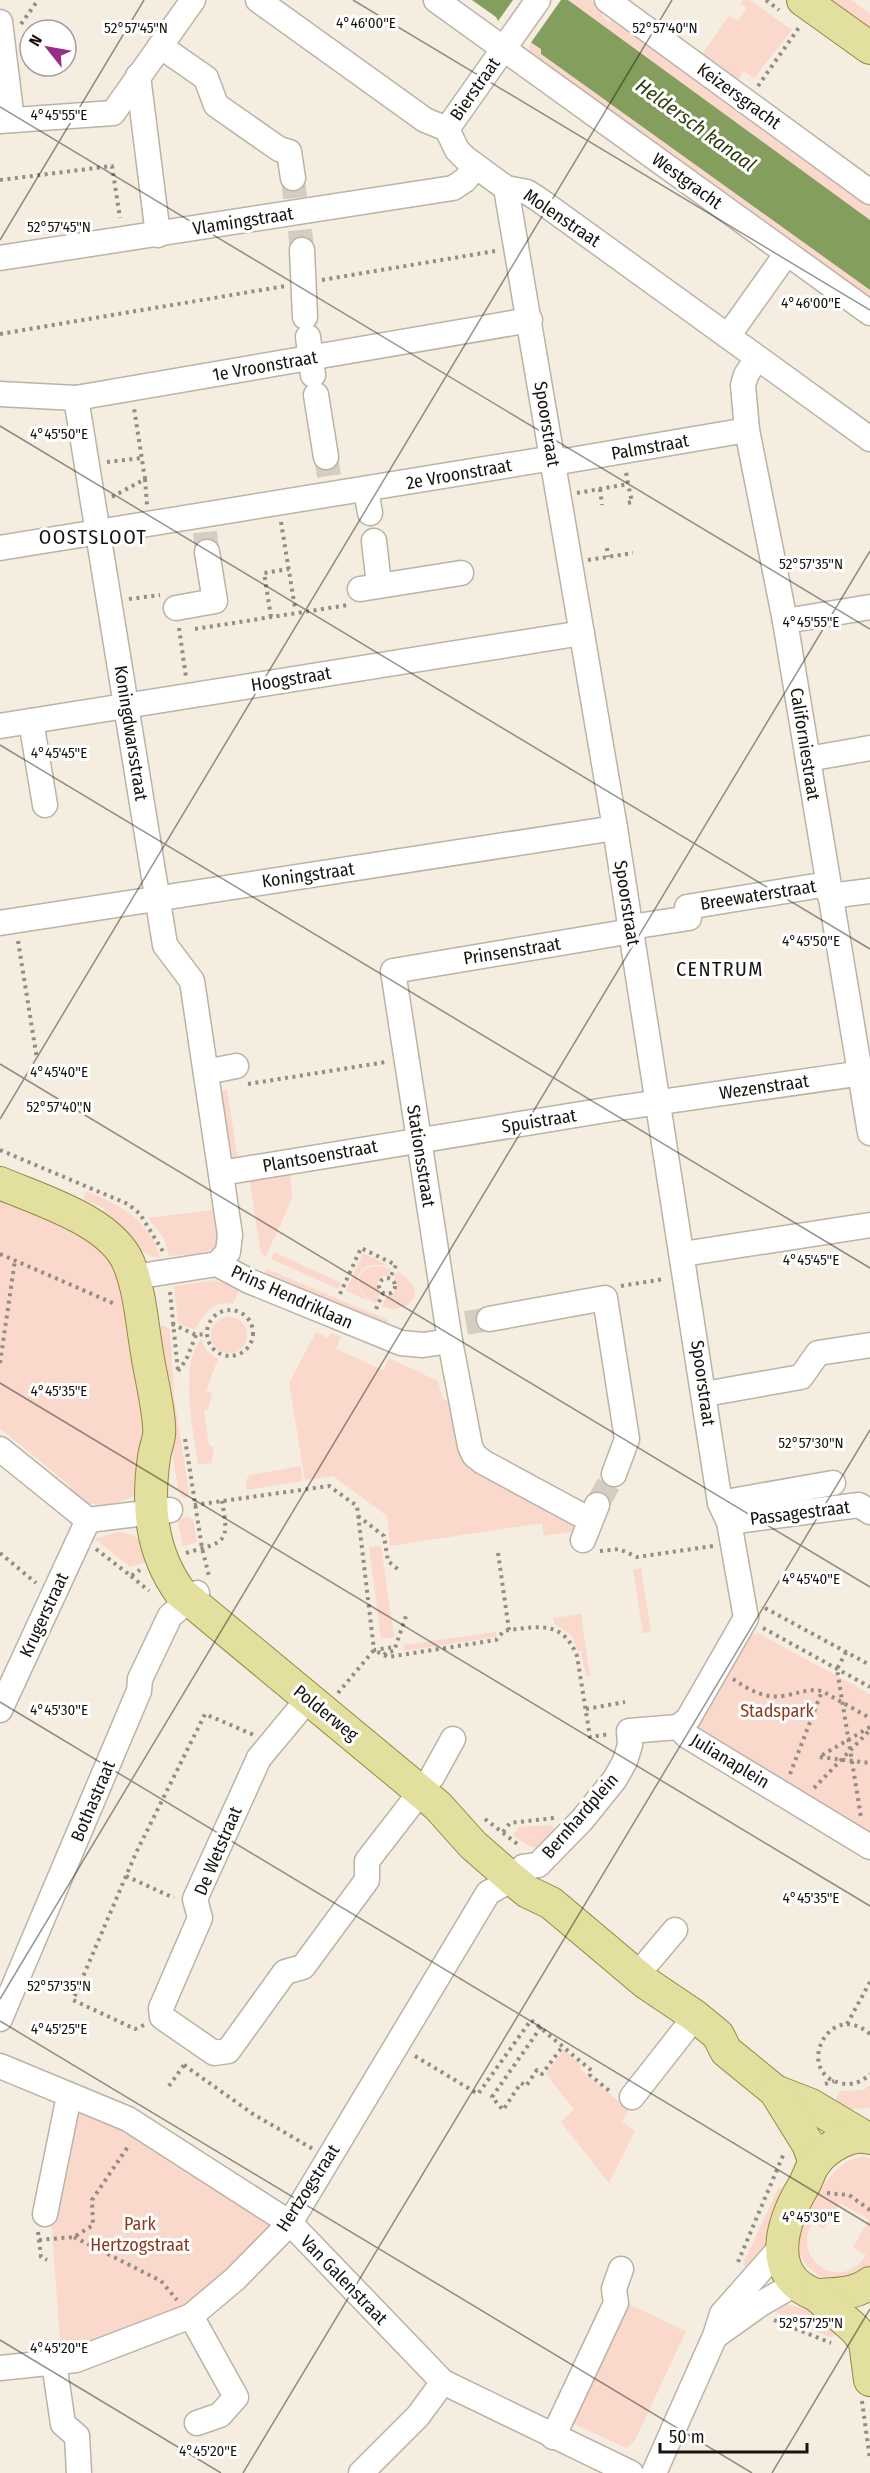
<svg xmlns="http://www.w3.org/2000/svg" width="870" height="2473" viewBox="0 0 870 2473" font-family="'Fira Sans Condensed',sans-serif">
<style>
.green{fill:#fad8cc;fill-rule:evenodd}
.water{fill:#849e5d}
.pier{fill:#f5ede0}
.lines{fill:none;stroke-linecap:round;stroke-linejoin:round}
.minor-tunnel{stroke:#d4cdc1;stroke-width:24;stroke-dasharray:24 12;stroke-linecap:butt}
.minor-casing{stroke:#bab3a6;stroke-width:27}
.major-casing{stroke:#908a42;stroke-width:34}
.path{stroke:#938d84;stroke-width:4;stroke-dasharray:3 4.5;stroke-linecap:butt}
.minor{stroke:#fff;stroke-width:24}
.major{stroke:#e3df9e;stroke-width:32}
.ticks{fill:none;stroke:#171510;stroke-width:1.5;stroke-opacity:0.45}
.labels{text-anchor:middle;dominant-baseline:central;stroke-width:6;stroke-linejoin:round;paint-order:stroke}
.street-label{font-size:18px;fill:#171510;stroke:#fff}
.park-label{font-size:18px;fill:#8f391a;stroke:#fff}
.water-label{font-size:20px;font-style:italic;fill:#2f4010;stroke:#fff}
.neighbourhood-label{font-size:20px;letter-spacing:1.5px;fill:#171510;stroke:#fff}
.ticks-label{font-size:15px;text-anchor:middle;fill:#171510;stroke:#fff;stroke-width:6;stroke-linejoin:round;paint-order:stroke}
</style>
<rect width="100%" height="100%" fill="#f5ede0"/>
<g class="green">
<path d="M568 0H591L605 11 602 16 610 22 614 17 870 205V220Z"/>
<path d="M743 0H750L792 30 754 78 744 71 736 83 700 57 729 16 738 21 747 8 741 4Z"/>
<path d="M819 0H851L870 14V37Z"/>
<path d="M531 43 541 49V54L870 290V310L530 58 529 46Z"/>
<path d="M227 1090 238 1159 232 1160 221 1091Z"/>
<path d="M290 1171 292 1199 266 1256 261 1254 249 1178Z"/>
<path d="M86 1191C121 1206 148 1218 160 1257 142 1258 138 1243 126 1233 118 1227 110 1221 102 1215L104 1208 83 1199Z"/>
<path d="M0 1194 94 1241 117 1271 147 1425 138 1493C120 1506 92 1509 73 1498L69 1485 0 1428Z"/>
<path d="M212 1210 215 1225H222C221 1230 221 1236 220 1240 215 1256 183 1254 169 1256L164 1238 148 1218Z"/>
<path d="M274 1252 341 1283 338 1289 271 1259Z"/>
<path d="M363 1253 391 1267C363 1258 345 1278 369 1301L346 1291Z"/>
<path d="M380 1266 391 1269 388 1275 380 1277 377 1283 380 1294 376 1303C354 1293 351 1266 380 1266Z"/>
<path d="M267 1269 388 1320 385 1328 263 1276Z"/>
<path d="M397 1271C406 1276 416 1285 415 1297L406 1306 393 1309 382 1306 386 1297 392 1295 398 1285 394 1277Z"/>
<path d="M215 1280 240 1288 233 1304C213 1300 203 1314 195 1330L178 1323 174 1286Z"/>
<circle cx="229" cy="1335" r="18"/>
<path d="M163 1325 170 1329 174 1397 189 1493 186 1499 181 1495 178 1488 152 1328Z"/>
<path d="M316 1332 328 1338 331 1333 341 1337 336 1349 383 1370 389 1358 438 1381 443 1400H450L460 1457 464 1463 580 1527 576 1531 544 1536 542 1523 390 1546 387 1516 333 1476 305 1480 289 1383Z"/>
<path d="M201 1339 206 1350 218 1359 206 1391 212 1393 208 1409 204 1410 209 1445 214 1448 211 1463 198 1465C194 1431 178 1367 201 1339Z"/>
<path d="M301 1466 302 1481 247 1490 246 1481 249 1475Z"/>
<path d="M188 1516 193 1520 197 1542 183 1546 177 1519Z"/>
<path d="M118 1532C137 1533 145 1543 153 1559L130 1567 95 1539Z"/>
<path d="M381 1546 394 1637 381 1639 369 1547Z"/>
<path d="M641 1568 651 1632 643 1633 633 1570Z"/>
<path d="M581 1614 590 1676H586L581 1651H578L572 1636 554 1623 553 1618Z"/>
<path d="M496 1632V1637L404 1651 403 1645Z"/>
<path d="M758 1633 870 1694V1837L692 1728 750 1635Z"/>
<path d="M551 1825 558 1833C534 1851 538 1853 513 1835L519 1827Z"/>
<path d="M564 2050 581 2065 580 2069 629 2110 622 2121 635 2131 609 2183 561 2122 574 2109 546 2074Z"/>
<path d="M870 2085V2108L852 2109 833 2104 840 2091 864 2090Z"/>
<path d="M72 2107 127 2123 270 2223 271 2226 244 2259 186 2308 61 2354 51 2217Z"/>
<path d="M864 2156 870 2158V2266C861 2278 851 2279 837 2279 816 2279 796 2262 797 2238 798 2219 827 2177 842 2165 848 2159 856 2158 864 2156ZM840 2203 869 2220 853 2247 866 2255C843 2293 791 2263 812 2222L824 2229Z"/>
<path d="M779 2187 784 2190 771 2221 764 2248 750 2274 743 2263Z"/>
<path d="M626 2303 686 2331 635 2440 626 2448 570 2422Z"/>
<path d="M785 2304C809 2310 824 2313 838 2333L832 2337 827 2336 786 2318 772 2309V2306Z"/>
</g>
<path class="water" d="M472 0H568L870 220V290L541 54V49L498 21 496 17Z"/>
<path class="pier" d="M513 0H561L530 44 498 21Z"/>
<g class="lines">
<g class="minor-tunnel">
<path d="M293 178 295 198"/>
<path d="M300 230 302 250"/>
<path d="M326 457 329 476"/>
<path d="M205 532 207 552"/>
<path d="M466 1323 489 1319"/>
<path d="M597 1505 614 1474"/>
</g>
<g class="minor-casing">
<g id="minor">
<path d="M258 0 425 120 447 129 457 150 465 158 506 188 527 192 538 199 870 439"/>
<path d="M436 0 870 313"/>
<path d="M607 0 870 192"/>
<path d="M0 22 12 120"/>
<path d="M160 46 206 78 216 105 279 149 289 152 293 178"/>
<path d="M138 76 158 235"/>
<path d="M0 121 113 113 193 0"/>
<path d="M447 129 538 0"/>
<path d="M506 188 615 828 717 1484 720 1503 729 1522 746 1618 688 1719 678 1727"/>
<path d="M302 250 305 317"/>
<path d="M0 258 453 188 465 180 476 166"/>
<path d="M728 336 787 253"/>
<path d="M308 337 313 375"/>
<path d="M757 358 746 375 743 385 747 430 785 621 870 1133"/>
<path d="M0 394 76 398 530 320"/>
<path d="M316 395 326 457"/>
<path d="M76 398 165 945 192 981 230 1235 228 1252 217 1264"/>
<path d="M366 490 370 513"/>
<path d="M374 541 379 585"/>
<path d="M0 548 553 458 565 461 747 430"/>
<path d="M360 589 461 573"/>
<path d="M176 608 215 601 207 552"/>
<path d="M785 621 870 607"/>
<path d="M31 721 45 805"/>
<path d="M0 726 582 633"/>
<path d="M808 759 870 748"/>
<path d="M830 896 870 891"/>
<path d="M0 923 615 828"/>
<path d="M631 927 689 918 687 907 828 884"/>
<path d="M206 1072 236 1066"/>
<path d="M221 1173 612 1109 870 1072"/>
<path d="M683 1254 870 1225"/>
<path d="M134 1277 217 1264 249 1281 401 1343 423 1345 450 1341"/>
<path d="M489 1319 605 1298 627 1439 614 1474"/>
<path d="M705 1394 801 1377 818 1353 870 1345"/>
<path d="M0 1449 88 1520 170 1510"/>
<path d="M720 1503 833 1483"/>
<path d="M579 1514 483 1462 474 1455 470 1446 450 1341 393 971 632 931"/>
<path d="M729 1522 859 1505 870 1512"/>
<path d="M583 1540 597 1505"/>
<path d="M308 1699 259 1758 195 1899 200 1918 161 2008 162 2017 214 2053 228 2051 285 1972 303 1967 367 1880V1861L432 1777 453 1739"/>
<path d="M0 1710 88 1520"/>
<path d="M678 1727 687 1736 870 1847"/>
<path d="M637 1975 675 1930"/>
<path d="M0 2019 139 1691 140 1679 170 1616 197 1593"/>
<path d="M0 2066 128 2119 290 2223 443 2382 631 2473"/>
<path d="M632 2097 686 2028"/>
<path d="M45 2214 69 2096"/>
<path d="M191 2316 236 2397 220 2415 197 2423"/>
<path d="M717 2335 762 2303 797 2283"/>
<path d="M54 2363 63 2424 77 2436 79 2473"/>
<path d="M0 2368 76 2360 191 2316 235 2279 290 2223 488 1893 512 1879 523 1867 538 1865 582 1820 615 1779 625 1761 630 1745 629 1731 678 1727"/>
<path d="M553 2437 616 2303 614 2289 621 2269"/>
<path d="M361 2473 418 2416 443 2382"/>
<path d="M654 2473 715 2336 722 2314 781 2247"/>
</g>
</g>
<g class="major-casing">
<g id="major">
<path d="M803 0 870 48"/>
<path d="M0 1183C39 1200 112 1221 129 1264 140 1291 142 1324 147 1353 150 1373 161 1418 159 1435 158 1442 155 1450 154 1457 147 1506 151 1552 180 1592L438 1806 473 1845 512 1879 528 1892 551 1903 646 1983 695 2016 718 2035 726 2051 775 2091 811 2105 863 2136"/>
<path d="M775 2091 808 2144 815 2163"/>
<path d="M870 2138C851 2132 825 2148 814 2164 810 2170 808 2178 804 2185 783 2220 763 2275 816 2295 834 2294 854 2295 870 2283"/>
<path d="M816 2295 855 2329 865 2342 870 2380"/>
</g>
</g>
<g class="path">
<path d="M766 0 779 10"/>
<path d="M21 24 38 0"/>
<path d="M758 86 800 26"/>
<path d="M0 180 112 166 120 218"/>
<path d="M322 280 495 251"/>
<path d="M0 334 285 286"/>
<path d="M107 462 142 458"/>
<path d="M145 479 147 505"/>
<path d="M600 489 602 505"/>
<path d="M577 493 628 484 626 472"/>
<path d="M112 497 145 479 134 408"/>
<path d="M628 503 632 502 628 484"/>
<path d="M281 522 295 608"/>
<path d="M607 548 608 557"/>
<path d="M588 560 633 553"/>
<path d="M129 599 160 595"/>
<path d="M271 617 264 573 289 569"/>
<path d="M179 628 186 677"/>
<path d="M195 629 348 605"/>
<path d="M18 941 37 1059"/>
<path d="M248 1084 386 1062"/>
<path d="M0 1150 128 1204 140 1214 164 1253"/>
<path d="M0 1254 115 1304"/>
<circle cx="387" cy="1286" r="8"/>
<path d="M621 1286 664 1279"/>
<path d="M170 1292 178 1371"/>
<path d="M340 1294 361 1248 396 1265 390 1278"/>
<path d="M376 1309 383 1293"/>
<circle cx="230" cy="1333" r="23"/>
<path d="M172 1324 196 1335 206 1334"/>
<path d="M0 1363 15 1260"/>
<path d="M178 1371 186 1360 196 1335"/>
<path d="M185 1439 202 1548 209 1576"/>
<path d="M194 1505 329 1486 357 1506 374 1650 394 1647"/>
<path d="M358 1516 384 1536 388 1561 399 1570"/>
<path d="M96 1549 131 1576 140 1570"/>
<path d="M600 1551 619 1549 637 1557 713 1546"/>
<path d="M0 1553 36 1583"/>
<path d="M186 1553C225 1541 230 1545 222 1501"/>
<path d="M498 1553 509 1630"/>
<path d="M131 1576 149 1591"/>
<path d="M765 1608 870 1665"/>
<path d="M763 1628 870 1687"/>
<path d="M846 1652 837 1669 861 1817"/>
<path d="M384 1655 387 1652 394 1651 406 1616"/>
<path d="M733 1679C748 1689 764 1699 783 1696 797 1694 808 1688 822 1691L870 1718"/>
<path d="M338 1693 374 1650 388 1657 496 1640 504 1631 509 1630C541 1626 563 1621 577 1656L590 1737 610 1734"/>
<path d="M586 1709 625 1702"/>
<path d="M870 1727 819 1757 870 1763"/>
<path d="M790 1774 822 1691"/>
<path d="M814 1788 870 1730"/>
<path d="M485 1819 520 1846"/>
<path d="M503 1832 510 1823 554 1818"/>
<path d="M126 1876 174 1898"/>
<path d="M847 2024 870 1982"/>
<path d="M144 2025 135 2029 73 2000 135 1855 205 1714 254 1735"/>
<path d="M541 2027 492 2097 503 2110 521 2083 526 2086 537 2070 542 2074 563 2046"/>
<path d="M870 2034C829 1998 794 2072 840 2083 851 2086 862 2082 870 2074"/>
<path d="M415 2056 478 2094 531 2020 592 2071 590 2075 612 2093"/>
<path d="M184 2065 253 2114 313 2149"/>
<path d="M825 2084 834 2081"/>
<path d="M169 2086 184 2065"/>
<path d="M827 2193 849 2195 870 2210"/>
<path d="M38 2232 41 2257 47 2260"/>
<path d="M74 2237 161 2281 177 2300"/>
<path d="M39 2240 74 2237 93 2225 92 2200 129 2145"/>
<path d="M738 2262 784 2153"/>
<path d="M774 2320 831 2343"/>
<path d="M862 2401 870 2460"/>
</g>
<use href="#minor" class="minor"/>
<use href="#major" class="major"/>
</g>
<path class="ticks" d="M353 0 870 310M0 107 870 629M0 240 144 0M0 426 870 949M0 745 870 1268M0 1064 870 1587M0 1119 672 0M0 1383 870 1906M0 1702 870 2225M0 1999 870 551M0 2021 752 2473M0 2340 221 2473M243 2473 870 1430M772 2473 870 2309"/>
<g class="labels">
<g class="street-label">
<text transform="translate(475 89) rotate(-55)">Bierstraat</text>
<text transform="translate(739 96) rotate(36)">Keizersgracht</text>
<text transform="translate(687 181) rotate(36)">Westgracht</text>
<text transform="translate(562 218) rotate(34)">Molenstraat</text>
<text transform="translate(243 221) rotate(-9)">Vlamingstraat</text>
<text transform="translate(265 366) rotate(-10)">1e Vroonstraat</text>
<text transform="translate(547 424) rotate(81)">Spoorstraat</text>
<text transform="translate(650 447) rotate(-10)">Palmstraat</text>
<text transform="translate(459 474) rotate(-10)">2e Vroonstraat</text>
<text transform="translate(291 679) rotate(-9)">Hoogstraat</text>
<text transform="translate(131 733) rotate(81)">Koningdwarsstraat</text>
<text transform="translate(805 744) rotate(81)">Californiestraat</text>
<text transform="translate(308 875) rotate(-8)">Koningstraat</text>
<text transform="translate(758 895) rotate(-9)">Breewaterstraat</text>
<text transform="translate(627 903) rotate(81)">Spoorstraat</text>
<text transform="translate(512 951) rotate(-9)">Prinsenstraat</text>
<text transform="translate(764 1087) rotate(-8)">Wezenstraat</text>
<text transform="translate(539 1121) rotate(-9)">Spuistraat</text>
<text transform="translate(320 1156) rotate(-10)">Plantsoenstraat</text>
<text transform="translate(421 1156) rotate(81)">Stationsstraat</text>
<text transform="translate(292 1297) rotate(24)">Prins Hendriklaan</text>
<text transform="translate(703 1383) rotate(82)">Spoorstraat</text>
<text transform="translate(800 1513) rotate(-7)">Passagestraat</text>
<text transform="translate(44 1615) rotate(-65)">Krugerstraat</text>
<text transform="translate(326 1713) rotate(39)">Polderweg</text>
<text transform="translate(730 1761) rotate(31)">Julianaplein</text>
<text transform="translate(93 1801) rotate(-67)">Bothastraat</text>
<text transform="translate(580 1816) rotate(-49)">Bernhardplein</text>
<text transform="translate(218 1851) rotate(-67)">De Wetstraat</text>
<text transform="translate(308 2188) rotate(-57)">Hertzogstraat</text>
<text transform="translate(344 2280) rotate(46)">Van Galenstraat</text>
</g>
<g class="park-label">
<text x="777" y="1711">Stadspark</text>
<text x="140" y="2224">Park<tspan x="140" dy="21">Hertzogstraat</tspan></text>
</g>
<g class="water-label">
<text transform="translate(696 125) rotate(36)">Heldersch kanaal</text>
</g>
<g class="neighbourhood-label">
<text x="93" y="537">OOSTSLOOT</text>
<text x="720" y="969">CENTRUM</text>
</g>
</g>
<g class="ticks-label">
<text x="366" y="28">4°46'00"E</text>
<text x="136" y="33">52°57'45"N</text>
<text x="665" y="33">52°57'40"N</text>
<text x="59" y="120">4°45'55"E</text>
<text x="59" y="232">52°57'45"N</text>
<text x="811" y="308">4°46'00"E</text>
<text x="59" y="439">4°45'50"E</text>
<text x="811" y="569">52°57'35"N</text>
<text x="811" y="627">4°45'55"E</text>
<text x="59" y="758">4°45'45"E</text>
<text x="811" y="946">4°45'50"E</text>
<text x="59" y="1077">4°45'40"E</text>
<text x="59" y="1112">52°57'40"N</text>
<text x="811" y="1265">4°45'45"E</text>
<text x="59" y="1396">4°45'35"E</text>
<text x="811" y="1448">52°57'30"N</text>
<text x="811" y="1584">4°45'40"E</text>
<text x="59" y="1715">4°45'30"E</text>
<text x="811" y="1903">4°45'35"E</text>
<text x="59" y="1991">52°57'35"N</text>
<text x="59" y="2034">4°45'25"E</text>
<text x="811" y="2222">4°45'30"E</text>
<text x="811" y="2328">52°57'25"N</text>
<text x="59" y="2353">4°45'20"E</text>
<text x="208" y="2456">4°45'20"E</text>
</g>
<g transform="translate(48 48) rotate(301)"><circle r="28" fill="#ffffff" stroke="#a2a19f" stroke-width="1.5"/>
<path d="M0-4.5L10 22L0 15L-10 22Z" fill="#992b8b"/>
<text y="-9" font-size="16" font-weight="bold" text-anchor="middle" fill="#171510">N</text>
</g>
<path d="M660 2443v9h147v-9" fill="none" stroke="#171510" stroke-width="3"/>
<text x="669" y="2443" font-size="18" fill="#171510" stroke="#ffffff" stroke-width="4.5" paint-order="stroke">50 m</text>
</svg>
